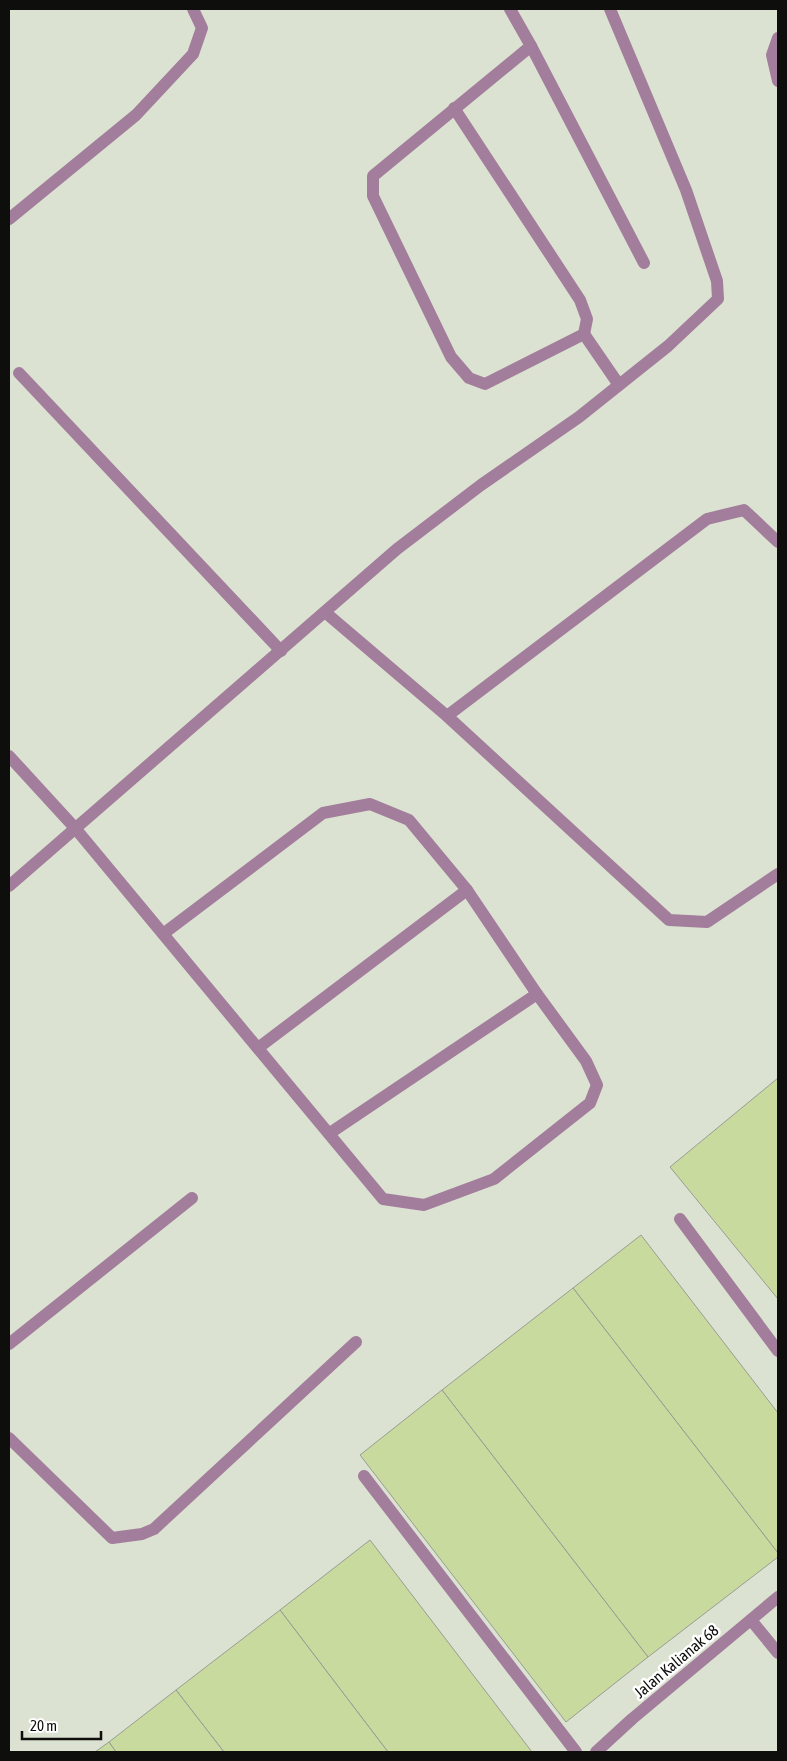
<svg xmlns="http://www.w3.org/2000/svg" width="787" height="1761" viewBox="0 0 787 1761" font-family="'Asap Condensed',sans-serif">
<style>
.built{fill:#dce2d1}
.building{fill:#c9da9f;stroke:#999c93}
.lines{fill:none;stroke-linecap:round;stroke-linejoin:round}
.lane{stroke:#a27d9c;stroke-width:12}
.labels{text-anchor:middle;dominant-baseline:central;stroke-width:5;stroke-linejoin:round;paint-order:stroke}
.street-label{font-size:16px;fill:#0e0f0c;stroke:#fff}
</style>
<rect width="100%" height="100%" fill="#e5e8df"/>
<rect class="built" x="9" y="9" width="769" height="1743"/>
<g class="building">
<path d="M778 1078V1299L670 1167Z"/>
<path d="M641 1235 778 1413V1553L573 1288Z"/>
<path d="M573 1288 778 1553V1557L648 1657 442 1390Z"/>
<path d="M442 1390 648 1657 566 1722 360 1455Z"/>
<path d="M370 1540 532 1752H388L280 1610Z"/>
<path d="M280 1610 388 1752H224L176 1690Z"/>
<path d="M176 1690 224 1752H116L109 1742Z"/>
<path d="M109 1742 116 1752H95Z"/>
</g>
<g class="lines">
<g class="lane">
<path d="M778 38 772 55 778 81"/>
<path d="M531 46 644 263"/>
<path d="M454 108 580 300 587 319 584 334 485 384 469 378 451 357 373 196V176L531 46 510 9"/>
<path d="M9 219 136 115 193 54 202 28 193 9"/>
<path d="M584 334 619 385"/>
<path d="M19 373 281 651"/>
<path d="M326 613 447 716 669 920 707 922 778 874"/>
<path d="M447 716 707 519 744 510 778 542"/>
<path d="M9 756 75 828 383 1199 424 1205 494 1179 590 1103 597 1085 586 1061 537 994 467 890 409 820 370 804 323 813 163 934"/>
<path d="M9 886 397 549 481 485 579 417 668 346 718 299 717 281 686 190 610 9"/>
<path d="M258 1048 467 890"/>
<path d="M330 1133 537 994"/>
<path d="M680 1219 778 1351"/>
<path d="M9 1344 192 1198"/>
<path d="M9 1438 112 1538 142 1534 154 1529 356 1342"/>
<path d="M364 1476 576 1752"/>
<path d="M751 1620 778 1653"/>
<path d="M596 1752 632 1719 778 1597"/>
</g>
</g>
<g class="labels">
<g class="street-label">
<text transform="translate(676 1661) rotate(-40)">Jalan Kalianak 68</text>
</g>
</g>
<rect width="787" height="1761" fill="none" stroke="#0e0f0c" stroke-width="20"/>
<path d="M22 1731v8h79v-8" fill="none" stroke="#0e0f0c" stroke-width="2.5"/>
<text x="30" y="1731" font-size="15" fill="#0e0f0c" stroke="#ffffff" stroke-width="4" paint-order="stroke">20 m</text>
</svg>
